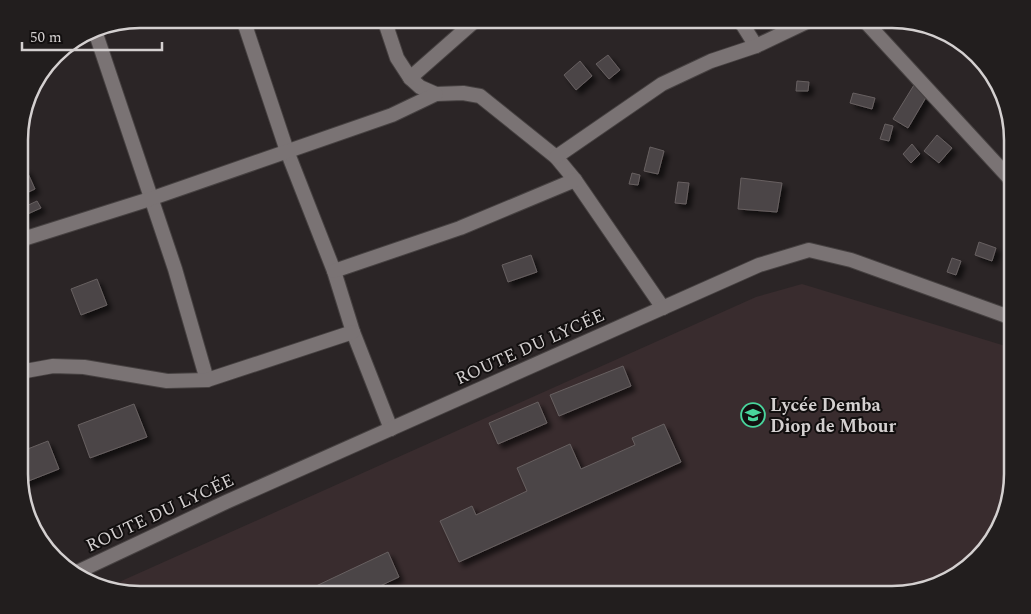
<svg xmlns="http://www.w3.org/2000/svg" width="1031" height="614" viewBox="0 0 1031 614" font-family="Spectral,serif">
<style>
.built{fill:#392c2e}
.building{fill:#4c4546;stroke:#676061;filter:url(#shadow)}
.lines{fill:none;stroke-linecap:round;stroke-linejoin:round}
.minor-casing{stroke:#464141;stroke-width:16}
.secondary-casing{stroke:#464141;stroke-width:16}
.minor{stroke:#7a7374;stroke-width:14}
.secondary{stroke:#7a7374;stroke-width:14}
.labels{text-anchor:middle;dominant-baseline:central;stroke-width:4;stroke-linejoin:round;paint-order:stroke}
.street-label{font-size:18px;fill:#d4d0d0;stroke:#120f0f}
.poi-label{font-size:18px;font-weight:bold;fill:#d4d0d0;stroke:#120f0f;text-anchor:start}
.rim{fill:none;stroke:#d4d0d0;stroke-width:2.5}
</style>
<defs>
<filter id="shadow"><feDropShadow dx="4.5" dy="4.5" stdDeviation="2.5" flood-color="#0009"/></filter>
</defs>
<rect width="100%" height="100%" fill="#2b2526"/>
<path class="built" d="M802 284 1012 348V482L996 535 952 579 899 595H139L108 587 756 297Z"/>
<g class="building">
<path d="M608 55 620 70 609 79 596 64Z"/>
<path d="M580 61 592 76 576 90 564 75Z"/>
<path d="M797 81 809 82 808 91H796Z"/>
<path d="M914 85 928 94 908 128 893 119Z"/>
<path d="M853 93 875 98 872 109 850 103Z"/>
<path d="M885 124 893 126 889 141 880 139Z"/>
<path d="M937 135 952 148 939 163 924 151Z"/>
<path d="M912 144 920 154 911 163 903 154Z"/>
<path d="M650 147 664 151 658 174 644 171Z"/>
<path d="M26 169 35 189 20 196V172Z"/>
<path d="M632 173 640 175 638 185 629 184Z"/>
<path d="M741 178 782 183 777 212 738 209Z"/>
<path d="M678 182 689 183 686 204 675 203Z"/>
<path d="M37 201 41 208 21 217 20 209Z"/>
<path d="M979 242 996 248 992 261 975 255Z"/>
<path d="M531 255 537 272 508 282 502 265Z"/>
<path d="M952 258 961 261 956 275 947 272Z"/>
<path d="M97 279 107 305 81 315 71 289Z"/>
<path d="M623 366 631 386 559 416 550 395Z"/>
<path d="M538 402 547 423 498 444 489 423Z"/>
<path d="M134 404 147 437 90 458 78 425Z"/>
<path d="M664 424 681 462 459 562 440 521 472 506 476 515 527 491 517 468 570 444 581 469 635 445 632 438Z"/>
<path d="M48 441 59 469 21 484 20 452Z"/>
<path d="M388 552 399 577 361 595H297Z"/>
<path d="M487 588 491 595H471Z"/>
</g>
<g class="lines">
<g class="minor-casing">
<g id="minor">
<path d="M243 19 287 151 334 271 353 332 391 429"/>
<path d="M384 19 397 58 410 78 420 87 436 94 463 93 480 96 556 157 575 180 663 308"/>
<path d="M739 19 756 46"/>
<path d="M863 19 1012 181"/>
<path d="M94 28 175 269 207 380"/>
<path d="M410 78 477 19"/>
<path d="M556 157 662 84 711 61 756 46 813 19"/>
<path d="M20 240 150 199 392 115 436 94"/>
<path d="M334 271 460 228 575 180"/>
<path d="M20 372 53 366 84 367 167 381 207 380 353 332"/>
</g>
</g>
<g class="secondary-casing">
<path id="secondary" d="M73 574 226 502 759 265 809 250 851 260 1012 318"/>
</g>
<use href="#minor" class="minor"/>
<use href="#secondary" class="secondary"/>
</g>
<defs>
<g id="school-ring" transform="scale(1.25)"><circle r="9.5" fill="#120f0f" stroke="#49d49c" stroke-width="1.5"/><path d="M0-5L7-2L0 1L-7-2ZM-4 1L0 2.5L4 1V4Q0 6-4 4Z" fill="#49d49c"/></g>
</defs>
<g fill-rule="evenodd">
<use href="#school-ring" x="753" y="415"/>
</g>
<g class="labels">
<g class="street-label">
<text transform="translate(530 347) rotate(-24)">ROUTE DU LYCÉE</text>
<text transform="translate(160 513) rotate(-25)">ROUTE DU LYCÉE</text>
</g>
<g class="poi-label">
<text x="770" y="405">Lycée Demba<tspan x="770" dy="21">Diop de Mbour</tspan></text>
</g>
</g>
<path d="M0 0H1031V614H0ZM140 28H892A112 112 0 0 1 1004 140V474A112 112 0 0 1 892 586H140A112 112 0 0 1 28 474V140A112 112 0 0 1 140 28Z" fill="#221e1e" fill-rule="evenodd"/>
<path class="rim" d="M140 28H892A112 112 0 0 1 1004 140V474A112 112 0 0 1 892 586H140A112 112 0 0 1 28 474V140A112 112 0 0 1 140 28Z"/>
<path d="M22 42v8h140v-8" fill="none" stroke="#d4d0d0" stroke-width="2.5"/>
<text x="30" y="42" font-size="15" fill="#d4d0d0" stroke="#120f0f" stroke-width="4" paint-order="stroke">50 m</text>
</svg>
